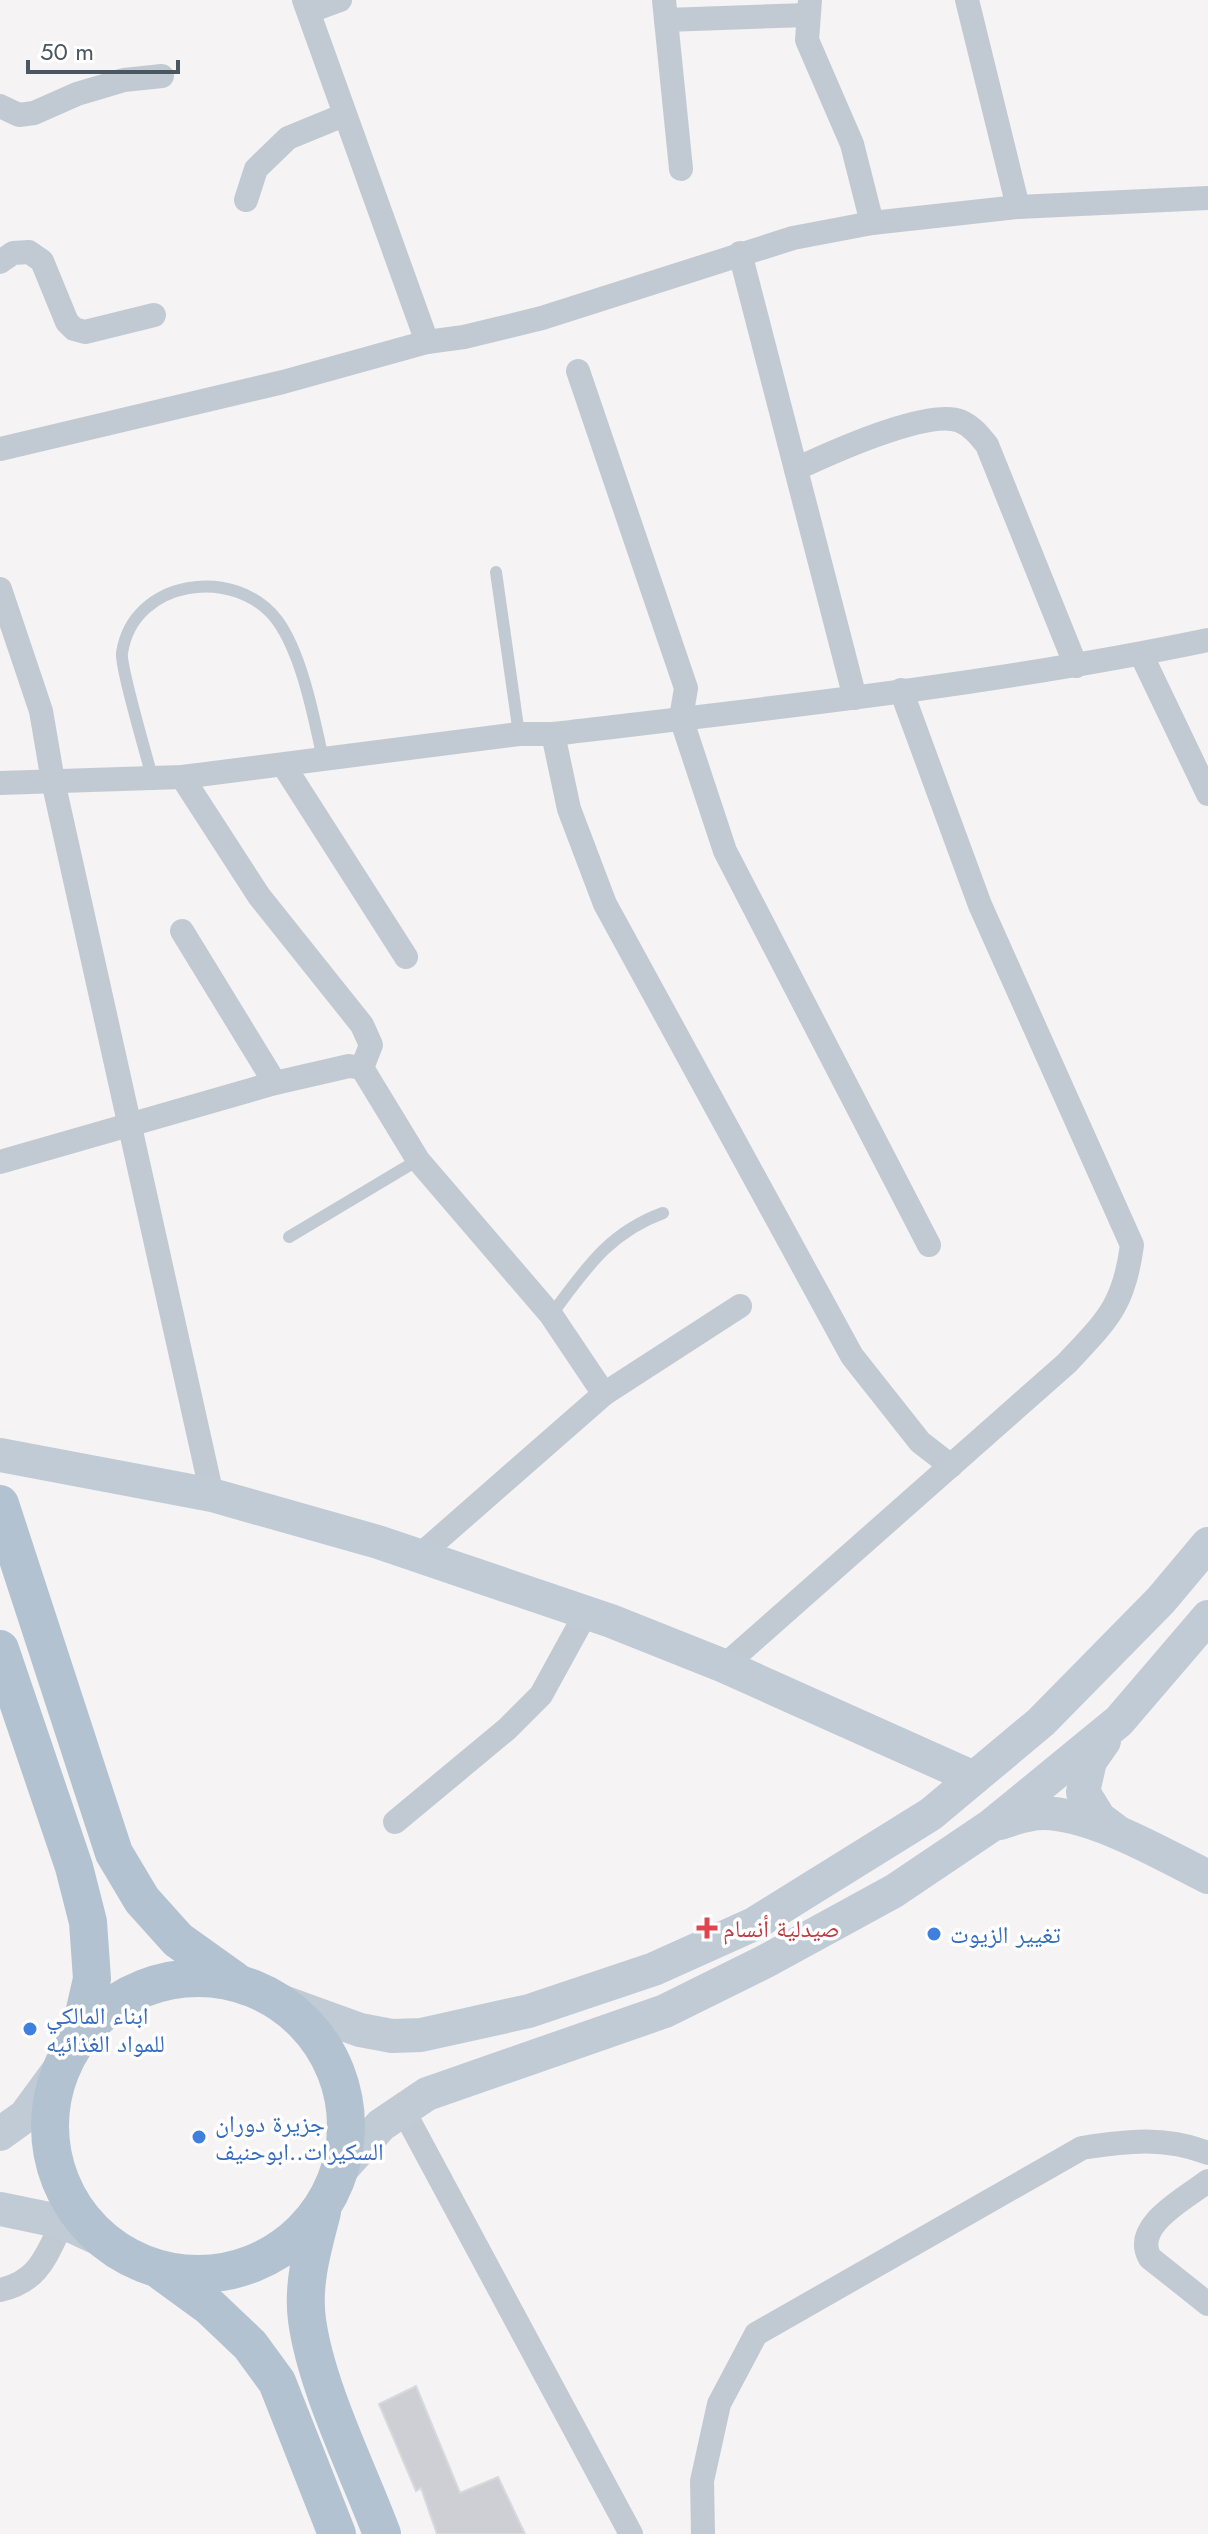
<svg xmlns="http://www.w3.org/2000/svg" width="1208" height="2534" viewBox="0 0 1208 2534" font-family="Jost,'Noto Naskh Arabic',sans-serif">
<style>
.building{fill:#cdcfd5;stroke:#d7d9de;stroke-width:2}
.lines{fill:none;stroke-linecap:round;stroke-linejoin:round}
.lane{stroke:#c1cad2;stroke-width:12}
.street{stroke:#c1cad2;stroke-width:24}
.secondary{stroke:#c1cbd6;stroke-width:34}
.primary{stroke:#b3c2d1;stroke-width:38}
.health-dot{fill:#e0444e;stroke:#fff;stroke-width:3}
.shop-dot{fill:#3f7fe0;stroke:#fff;stroke-width:3}
.labels{text-anchor:middle;dominant-baseline:central;stroke-width:7;stroke-linejoin:round;paint-order:stroke}
.health-label{font-size:24px;fill:#be3a42;stroke:#fff;text-anchor:start}
.shop-label{font-size:24px;fill:#366cbe;stroke:#fff;text-anchor:start}
</style>
<rect width="100%" height="100%" fill="#f5f3f3"/>
<path class="building" d="M416 2386 460 2493 498 2477 525 2534H437L421 2488 416 2491 379 2404Z"/>
<g class="lines">
<g class="lane">
<path d="M496 572 519 734"/>
<path d="M152 777C147 757 120 666 122 653 133 579 235 565 277 620 302 654 314 718 323 759"/>
<path d="M289 1237 418 1160"/>
<path d="M551 1315C585 1270 608 1233 663 1213"/>
</g>
<g class="street">
<path d="M304 0 427 342"/>
<path d="M664 0 681 169"/>
<path d="M810 0 807 40 852 144 872 223"/>
<path d="M967 0 1018 207"/>
<path d="M310 11 340 0"/>
<path d="M666 20 807 15"/>
<path d="M0 106 19 115 34 113 77 94 124 80 162 76"/>
<path d="M246 200 256 169 288 138 344 115"/>
<path d="M740 253 855 698"/>
<path d="M0 262 13 253 29 252 42 261 67 322 74 329 85 332 154 315"/>
<path d="M578 371 686 688 681 718 725 851 929 1245"/>
<path d="M0 449 283 382 427 342 464 337 542 318 793 238 872 223 1018 207 1208 198"/>
<path d="M796 469C828 454 928 408 960 421 972 426 979 435 987 445L1076 666"/>
<path d="M0 589 41 711 53 781 212 1495"/>
<path d="M1141 654 1208 794"/>
<path d="M553 734 569 809 605 904 852 1356 920 1442 951 1466"/>
<path d="M284 766 406 957"/>
<path d="M182 777 259 896 362 1025 371 1045 362 1068"/>
<path d="M0 783 182 777 519 734H553C772 708 992 685 1208 640"/>
<path d="M182 931 275 1083"/>
<path d="M0 1162 275 1083 349 1066 362 1068 418 1160 551 1315 604 1394"/>
<path d="M419 1556 604 1394 740 1306"/>
<path d="M724 1666 1067 1363C1107 1320 1124 1306 1132 1245L980 905 901 690"/>
<path d="M395 1822 507 1729 541 1695 586 1613"/>
<path d="M402 2108 631 2534"/>
<path d="M1208 2181C1186 2198 1131 2226 1150 2258L1208 2304"/>
<path d="M0 2290C40 2281 46 2255 63 2222"/>
<path d="M703 2534 702 2481 719 2404 756 2334 1082 2148C1126 2141 1166 2136 1208 2153"/>
</g>
<g class="secondary">
<path d="M0 1455 212 1495 378 1542 611 1621 724 1666 974 1778"/>
<path d="M1104 1741 1090 1761 1083 1792 1099 1818 1115 1830"/>
<path d="M1000 1823C1014 1818 1029 1813 1043 1813 1095 1814 1162 1854 1208 1877"/>
<path d="M280 2001 360 2030 392 2036 421 2035 529 2011 654 1969 754 1924 931 1814 974 1778 1041 1722 1161 1600 1208 1544"/>
<path d="M0 2134 25 2116 61 2067"/>
<path d="M339 2172 381 2125 427 2094 665 2011 764 1962 894 1891 992 1825 1119 1721 1208 1617"/>
<path d="M0 2209 63 2222 100 2239"/>
</g>
<g class="primary">
<path d="M0 1504 114 1853 142 1900 178 1940 234 1980"/>
<path d="M0 1649 74 1867 88 1922 92 1979 79 2036"/>
<circle cx="198" cy="2126" r="148"/>
<path d="M322 2212C313 2247 302 2283 307 2320 316 2387 358 2470 382 2534"/>
<path d="M162 2272 210 2307 250 2345 277 2382 337 2534"/>
</g>
</g>
<path class="health-dot" d="M703 1916h8v8h8v8h-8v8h-8v-8h-8v-8h8z"/>
<g class="shop-dot">
<circle cx="934" cy="1934" r="8"/>
<circle cx="30" cy="2029" r="8"/>
<circle cx="199" cy="2137" r="8"/>
</g>
<g class="labels">
<g class="health-label">
<text x="723" y="1928">صيدلية أنسام</text>
</g>
<g class="shop-label">
<text x="950" y="1934">تغيير الزيوت</text>
<text x="46" y="2015">ابناء المالكي<tspan x="46" dy="28">للمواد الغذائيه</tspan></text>
<text x="215" y="2123">جزيرة دوران<tspan x="215" dy="28">السكيرات..ابوحنيف</tspan></text>
</g>
</g>
<path d="M28 60v12h150v-12" fill="none" stroke="#4a5661" stroke-width="4"/>
<text x="40" y="60" font-size="24" fill="#4a5661" stroke="#ffffff" stroke-width="6" paint-order="stroke">50 m</text>
</svg>
